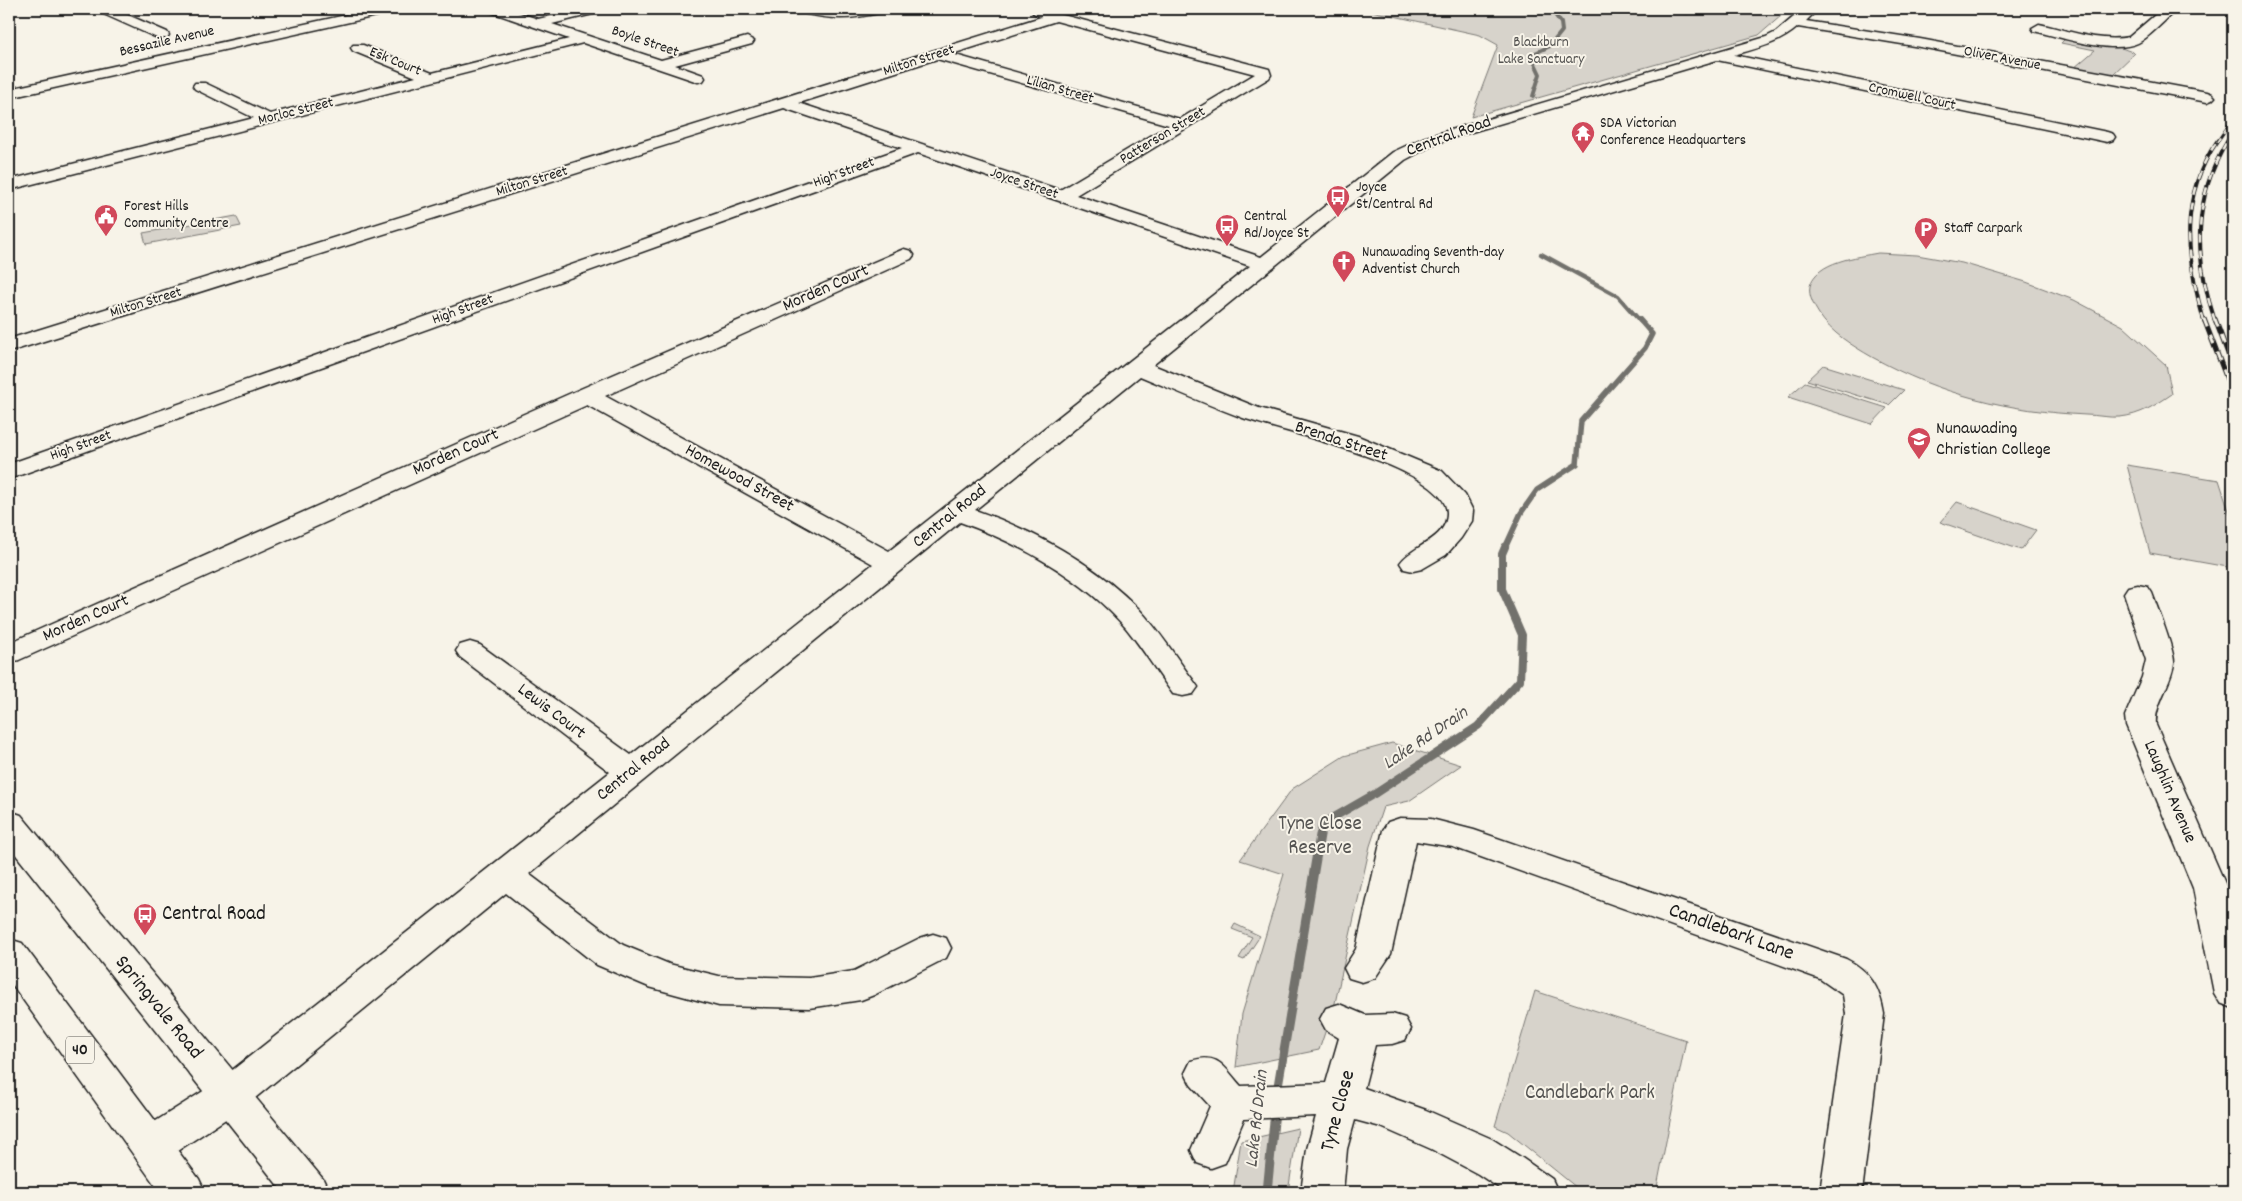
<svg xmlns="http://www.w3.org/2000/svg" width="2242" height="1201" viewBox="0 0 2242 1201" font-family="Dekko,sans-serif">
<style>
.green{fill:#d7d3cb;stroke:#7a7874}
.lines{fill:none;stroke-linecap:round;stroke-linejoin:round}
.stream-far4{stroke:#72716c;stroke-width:4}
.stream-far3{stroke:#72716c;stroke-width:4.5}
.stream-far2{stroke:#72716c;stroke-width:5.5}
.stream-far1{stroke:#72716c;stroke-width:8}
.stream{stroke:#72716c;stroke-width:9}
.minor-casing{stroke:#1c1c1c;stroke-width:3}
.highway-casing{stroke:#1c1c1c;stroke-width:3}
.minor{fill:#f7f3e8;fill-rule:evenodd}
.highway{fill:#f7f3e8;fill-rule:evenodd}
.rail-far2-casing{stroke:#1c1c1c;stroke-width:3}
.rail-far1-casing{stroke:#1c1c1c;stroke-width:4}
.rail-casing{stroke:#1c1c1c;stroke-width:5}
.rail-far2{stroke:#f7f3e8;stroke-width:2;stroke-dasharray:5.5;stroke-linecap:butt}
.rail-far1{stroke:#f7f3e8;stroke-width:2.5;stroke-dasharray:8;stroke-linecap:butt}
.rail{stroke:#f7f3e8;stroke-width:3;stroke-dasharray:9;stroke-linecap:butt}
.labels{text-anchor:middle;dominant-baseline:central;stroke-width:4;stroke-linejoin:round;paint-order:stroke}
.far-street-label{font-size:15px;fill:#1c1c1c;stroke:#f7f3e8}
.far-park-label{font-size:15px;fill:#545351;stroke:#f7f3e8}
.far-poi-label{font-size:15px;fill:#1c1c1c;stroke:#f7f3e8;text-anchor:start}
.shield{fill:#f7f3e8;stroke:#5e5c59;stroke-width:1}
.shield-label{font-size:16px;font-weight:bold;fill:#1c1c1c}
.street-label{font-size:18px;fill:#1c1c1c;stroke:#f7f3e8}
.poi-label{font-size:18px;fill:#1c1c1c;stroke:#f7f3e8;text-anchor:start}
.water-label{font-size:19px;font-style:italic;fill:#565452;stroke:#f7f3e8}
.near-park-label{font-size:21px;fill:#545351;stroke:#f7f3e8}
.near-poi-label{font-size:21px;fill:#1c1c1c;stroke:#f7f3e8;text-anchor:start}
.near-street-label{font-size:21px;fill:#1c1c1c;stroke:#f7f3e8}
</style>
<rect width="100%" height="100%" fill="#f7f3e8"/>
<filter id="ink" filterUnits="userSpaceOnUse"><feTurbulence type="fractalNoise" baseFrequency=".02" numOctaves="2"/><feDisplacementMap in="SourceGraphic" scale="10" xChannelSelector="R" yChannelSelector="G"/><feConvolveMatrix kernelMatrix="1 2 1 2 8 2 1 2 1" color-interpolation-filters="sRGB"/></filter>
<g filter="url(#ink)">
<g class="green">
<path d="M1362 9H1789L1759 35 1471 117 1498 45 1480 35Z"/>
<path d="M2066 38 2116 46 2135 53 2112 75 2074 68 2095 50 2061 43Z"/>
<path d="M236 216 241 226 146 244 143 233Z"/>
<path d="M1878 253 1917 255 1962 263 2026 282 2074 300 2123 326 2166 365 2172 394C2156 405 2140 415 2120 417 2109 418 2097 415 2086 415 2008 411 1941 395 1872 357 1853 346 1831 333 1819 314 1814 306 1808 296 1810 286 1816 261 1858 257 1878 253Z"/>
<path d="M1823 365 1904 390 1889 405 1807 380Z"/>
<path d="M1805 382 1887 408 1872 424 1788 397Z"/>
<path d="M2127 465 2219 480 2233 523V568L2150 553Z"/>
<path d="M1957 502 2036 530 2021 550 1940 522Z"/>
<path d="M1392 743 1461 765 1409 801 1383 807 1370 846 1335 1003 1319 1050 1236 1067 1242 1014 1284 874 1240 860 1292 789 1344 756Z"/>
<path d="M1235 924 1260 936 1244 960 1239 958 1252 937 1232 929Z"/>
<path d="M1535 991 1686 1040 1656 1192H1582L1508 1132 1495 1126Z"/>
<path d="M1298 1128 1288 1192H1233L1241 1141Z"/>
</g>
<g class="lines">
<g class="stream-far4">
<path d="M1664 9 1687 13"/>
<path d="M1533 96 1540 74 1531 55 1550 46 1562 31 1561 23 1551 9"/>
</g>
<path class="stream-far3" d="M1541 254 1618 296 1640 321"/>
<path class="stream-far2" d="M1505 548 1521 513 1537 490 1577 464 1581 421 1645 348 1652 334 1639 319"/>
<path class="stream-far1" d="M1320 836 1322 824 1376 793 1478 726 1520 680 1522 635 1502 589V554L1505 547"/>
<g class="stream">
<path d="M1277 1092 1320 835"/>
<path d="M1267 1192 1275 1111"/>
</g>
<g class="minor-casing">
<g id="minor">
<path d="M97 9H114L167 32 169 35 167 38H157L99 12Z"/>
<path d="M373 9H397L390 13 9 98V89Z"/>
<path d="M490 9H508L538 19 581 9H602L601 12 552 24 661 60 747 37 754 41 752 44 675 65 703 75 705 78 703 81 698 82 583 43 9 190V180L254 118 195 89 193 86 195 83H205L270 114 416 77 353 51 351 48 353 45H363L432 73 569 39 491 12Z"/>
<path d="M796 9C811 8 826 12 840 12 855 12 870 8 885 9L883 12C850 20 831 20 798 12Z"/>
<path d="M1040 9 1269 69 1271 75 1269 78 1076 195 1261 257 1393 152 1423 138 1766 37 1776 32 1803 9H1818L1806 21 1920 39 2207 92 2212 94 2215 97 2212 100 2207 102 1920 47 1798 27C1779 44 1757 48 1734 55L2107 132 2113 134 2115 137 2113 140 2107 142 1717 60 1458 136 1435 144 1405 160 1153 365 1259 408 1358 436 1442 471 1465 495 1473 511 1472 521 1461 538 1446 555 1422 569 1413 571 1404 569 1400 563C1412 545 1448 540 1447 512 1445 467 1280 431 1243 418 1208 405 1174 390 1140 376L975 510C1035 531 1093 563 1138 608 1159 630 1175 656 1193 680L1198 687 1193 694 1183 696 1173 694C1157 672 1143 649 1126 628 1084 579 1021 544 960 522L529 874 623 945 669 964 719 976 809 978 854 971 920 938 933 934 946 938 951 948 946 958 874 995 861 1000 809 1008 719 1006 649 987 597 965 506 893 244 1107 165 1159 151 1164 137 1159 131 1146 137 1133 216 1083 610 772 460 657 456 651 460 645 470 642 480 645 631 755 873 564 587 405 19 660 9 663V643L578 390 904 249 911 251 914 255 911 259 605 396 889 551 1250 266 918 153 9 479V464L902 148 784 108 9 352V339L1041 17 1033 13ZM1056 21 1255 74 1180 119 952 54ZM937 59 1169 125 1060 190 799 103Z"/>
<path d="M2162 9H2176C2169 17 2147 39 2138 43 2113 55 2060 37 2034 31L2032 28 2039 24C2067 30 2100 43 2129 37Z"/>
<path d="M2138 585 2148 587 2152 593C2157 607 2175 651 2174 663 2172 684 2154 704 2156 725L2227 888 2233 914V1008L2220 1003 2214 993 2193 888 2126 725 2125 716 2142 677 2146 660 2124 593 2128 587Z"/>
<path d="M1400 818 1431 819 1474 830 1846 959C1870 971 1880 988 1884 1014L1862 1192H1820L1846 1014 1843 995 1820 979 1453 847 1416 841 1391 954 1375 978 1362 982 1349 978 1344 968 1356 949 1383 830 1388 822Z"/>
<path d="M1339 1004 1365 1015 1392 1014 1405 1018 1411 1029 1405 1040 1392 1044 1375 1045 1364 1088 1426 1110 1492 1139 1522 1158 1552 1179 1558 1192H1505L1478 1174 1431 1149 1381 1127 1355 1120 1347 1149 1343 1192H1301L1307 1149 1316 1116 1244 1119 1225 1163 1211 1168 1197 1163 1191 1150 1210 1106 1191 1085 1185 1073 1191 1061C1218 1052 1224 1067 1241 1086L1326 1083 1339 1038 1326 1030 1320 1019 1326 1008Z"/>
</g>
</g>
<g class="highway-casing">
<g id="highway">
<path d="M9 811 21 815 323 1179 329 1192H283L9 846Z"/>
<path d="M9 939 22 943 199 1179 205 1192H160L9 980Z"/>
</g>
</g>
<use href="#minor" class="minor"/>
<use href="#highway" class="highway"/>
<g class="rail-far2-casing">
<g id="rail-far2">
<path d="M2217 142 2233 119"/>
<path d="M2227 142 2233 132"/>
</g>
</g>
<g class="rail-far1-casing">
<g id="rail-far1">
<path d="M2204 321C2186 258 2178 197 2218 140"/>
<path d="M2215 321C2194 257 2192 199 2228 140"/>
</g>
</g>
<g class="rail-casing">
<g id="rail">
<path d="M2204 319 2233 395"/>
<path d="M2215 319 2233 367"/>
</g>
</g>
<use href="#rail-far2" class="rail-far2"/>
<use href="#rail-far1" class="rail-far1"/>
<use href="#rail" class="rail"/>
</g>
</g>
<defs>
<g id="temple-pin" transform="scale(1.25)"><path d="M0 17L-7.5 6A9.5 9.5 0 1 1 7.5 6Z" fill="#d1495b" stroke="#f7f3e8"/><path d="M0-6L5-2H3V0L6.5 2.5H4V6H1.5V3h-3V6H-4V2.5H-6.5L-3 0V-2H-5Z" fill="#fff"/></g>
<g id="bus-pin" transform="scale(1.25)"><path d="M0 17L-7.5 6A9.5 9.5 0 1 1 7.5 6Z" fill="#d1495b" stroke="#f7f3e8"/><path d="M-5-6H5V4H4V6H2V4H-2V6H-4V4H-5ZM-3.5-4V0h7V-4ZM-3.5 1.2v1.5H-2V1.2ZM2 1.2v1.5H3.5V1.2Z" fill="#fff"/></g>
<g id="civic-pin" transform="scale(1.25)"><path d="M0 17L-7.5 6A9.5 9.5 0 1 1 7.5 6Z" fill="#d1495b" stroke="#f7f3e8"/><path d="M-.6-6.5H3V-4.5H.6V-3L4-1V1h2V6H-6V1h2V-1L-.6-3ZM-1.2 2.5V6h2.4V2.5Z" fill="#fff"/></g>
<g id="parking-pin" transform="scale(1.25)"><path d="M0 17L-7.5 6A9.5 9.5 0 1 1 7.5 6Z" fill="#d1495b" stroke="#f7f3e8"/><path d="M-3.5-5.5H1a3.5 3.5 0 0 1 0 7H-1V5.5H-3.5ZM-1-3.4V-.6H.8a1.4 1.4 0 0 0 0-2.8Z" fill="#fff"/></g>
<g id="church-pin" transform="scale(1.25)"><path d="M0 17L-7.5 6A9.5 9.5 0 1 1 7.5 6Z" fill="#d1495b" stroke="#f7f3e8"/><path d="M-1.2-6h2.4v3.5h3.3v2.4h-3.3V6h-2.4V-.1h-3.3v-2.4h3.3Z" fill="#fff"/></g>
<g id="school-pin" transform="scale(1.25)"><path d="M0 17L-7.5 6A9.5 9.5 0 1 1 7.5 6Z" fill="#d1495b" stroke="#f7f3e8"/><path d="M0-5L7-2L0 1L-7-2ZM-4 1L0 2.5L4 1V4Q0 6-4 4Z" fill="#fff"/></g>
</defs>
<g fill-rule="evenodd">
<use href="#temple-pin" x="1583" y="133"/>
<use href="#bus-pin" x="1338" y="197"/>
<use href="#civic-pin" x="106" y="216"/>
<use href="#bus-pin" x="1227" y="226"/>
<use href="#parking-pin" x="1926" y="229"/>
<use href="#church-pin" x="1344" y="262"/>
<use href="#school-pin" x="1919" y="439"/>
<use href="#bus-pin" x="145" y="915"/>
</g>
<g class="labels">
<g class="far-street-label">
<text transform="translate(167 42) rotate(-13)">Bessazile Avenue</text>
<text transform="translate(645 42) rotate(19)">Boyle Street</text>
<text transform="translate(2002 59) rotate(11)">Oliver Avenue</text>
<text transform="translate(919 61) rotate(-18)">Milton Street</text>
<text transform="translate(395 62) rotate(22)">Esk Court</text>
<text transform="translate(1060 90) rotate(16)">Lilian Street</text>
<text transform="translate(1912 97) rotate(12)">Cromwell Court</text>
<text transform="translate(296 112) rotate(-14)">Morloc Street</text>
<text transform="translate(1163 136) rotate(-31)">Patterson Street</text>
<text transform="translate(844 173) rotate(-20)">High Street</text>
<text transform="translate(532 182) rotate(-17)">Milton Street</text>
<text transform="translate(1024 184) rotate(19)">Joyce Street</text>
<text transform="translate(146 303) rotate(-17)">Milton Street</text>
<text transform="translate(463 310) rotate(-20)">High Street</text>
<text transform="translate(81 446) rotate(-20)">High Street</text>
</g>
<g class="far-park-label">
<text x="1541" y="43">Blackburn<tspan x="1541" dy="17">Lake Sanctuary</tspan></text>
</g>
<g class="far-poi-label">
<text x="1600" y="124">SDA Victorian<tspan x="1600" dy="17">Conference Headquarters</tspan></text>
<text x="1356" y="188">Joyce<tspan x="1356" dy="17">St/Central Rd</tspan></text>
<text x="124" y="207">Forest Hills<tspan x="124" dy="17">Community Centre</tspan></text>
<text x="1244" y="217">Central<tspan x="1244" dy="17">Rd/Joyce St</tspan></text>
<text x="1944" y="229">Staff Carpark</text>
<text x="1362" y="253">Nunawading Seventh-day<tspan x="1362" dy="17">Adventist Church</tspan></text>
</g>
<rect class="shield" x="66" y="1036.5" width="28" height="27" rx="4"/>
<g class="shield-label">
<text x="80" y="1050">40</text>
</g>
<g class="street-label">
<text transform="translate(1449 137) rotate(-20)">Central Road</text>
<text transform="translate(826 289) rotate(-24)">Morden Court</text>
<text transform="translate(1341 442) rotate(18)">Brenda Street</text>
<text transform="translate(456 453) rotate(-24)">Morden Court</text>
<text transform="translate(739 479) rotate(29)">Homewood Street</text>
<text transform="translate(950 517) rotate(-39)">Central Road</text>
<text transform="translate(86 619) rotate(-24)">Morden Court</text>
<text transform="translate(551 712) rotate(37)">Lewis Court</text>
<text transform="translate(634 770) rotate(-39)">Central Road</text>
<text transform="translate(2169 792) rotate(67)">Laughlin Avenue</text>
</g>
<g class="poi-label">
<text x="1936" y="429">Nunawading<tspan x="1936" dy="21">Christian College</tspan></text>
</g>
<g class="water-label">
<text transform="translate(1426 739) rotate(-34)">Lake Rd Drain</text>
<text transform="translate(1258 1119) rotate(-84)">Lake Rd Drain</text>
</g>
<g class="near-park-label">
<text x="1320" y="825">Tyne Close<tspan x="1320" dy="24">Reserve</tspan></text>
<text x="1590" y="1094">Candlebark Park</text>
</g>
<g class="near-poi-label">
<text x="162" y="915">Central Road</text>
</g>
<g class="near-street-label">
<text transform="translate(1731 933) rotate(20)">Candlebark Lane</text>
<text transform="translate(158 1008) rotate(51)">Springvale Road</text>
<text transform="translate(1339 1111) rotate(-75)">Tyne Close</text>
</g>
</g>
<rect width="2242" height="1201" fill="none" stroke="#f7f3e8" stroke-width="30"/>
<rect x="15" y="15" width="2212" height="1171" fill="none" stroke="#1c1c1c" stroke-width="2" filter="url(#ink)"/>
</svg>
